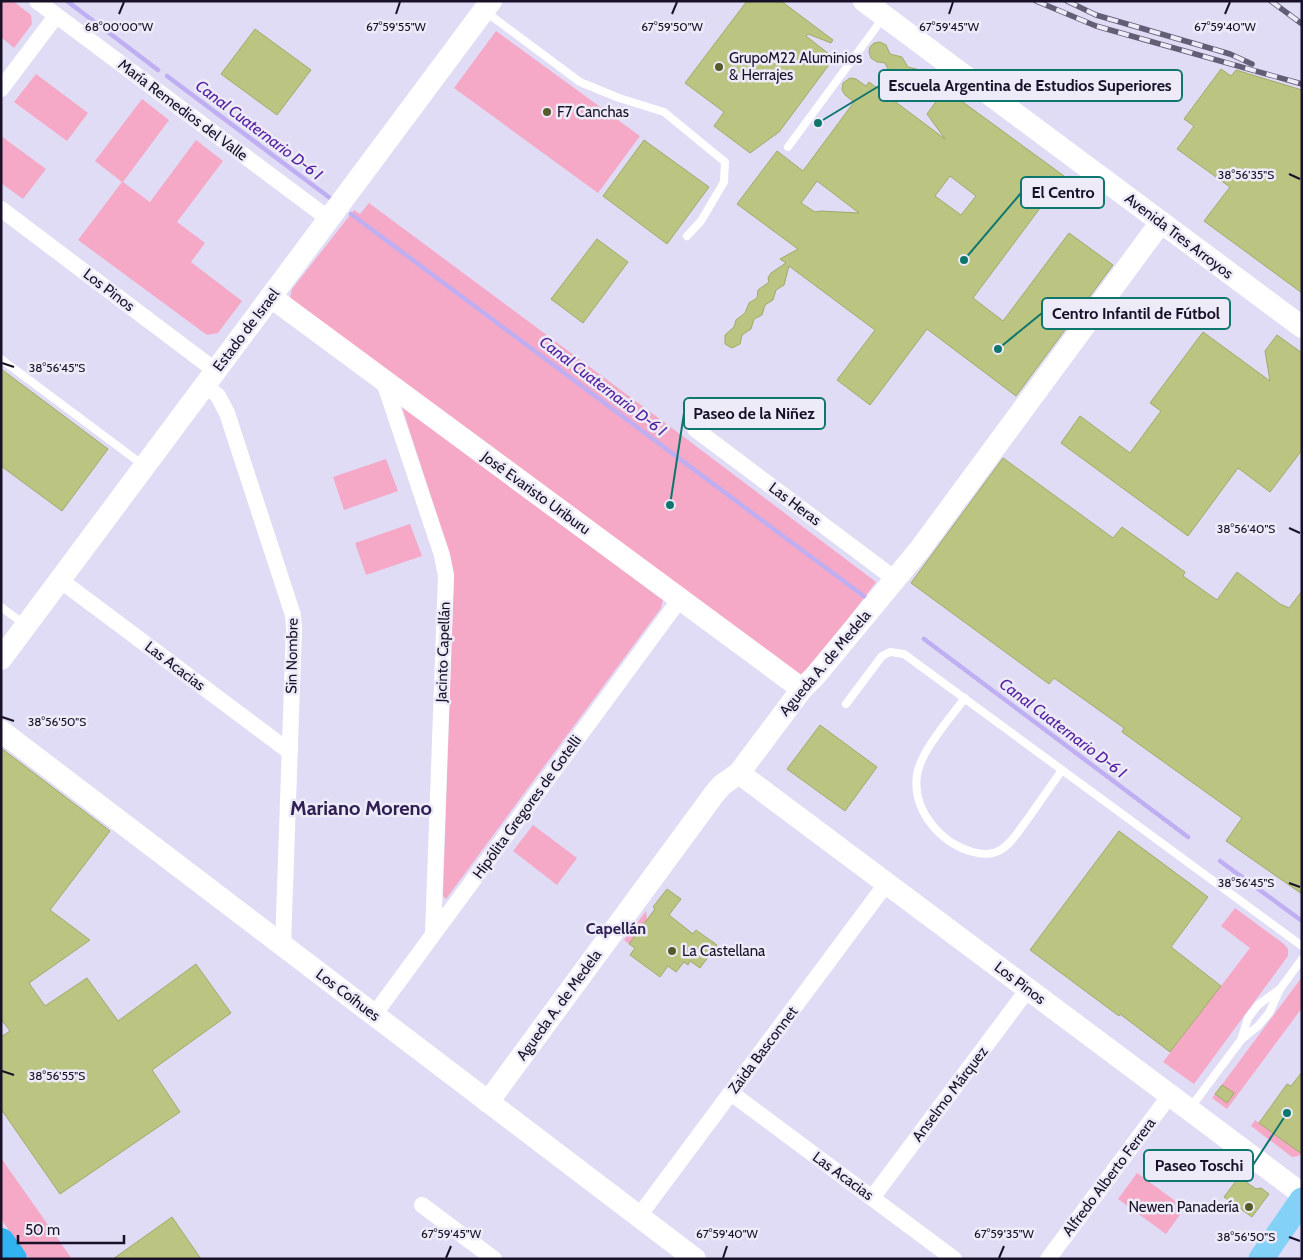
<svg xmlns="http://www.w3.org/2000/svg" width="1303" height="1260" viewBox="0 0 1303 1260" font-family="Cabin,sans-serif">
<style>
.green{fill:#f5a9c6}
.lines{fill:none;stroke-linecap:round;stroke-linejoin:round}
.stream{stroke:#bfaff2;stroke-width:4.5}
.building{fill:#bbc481;stroke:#a1aa67;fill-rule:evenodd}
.lane{stroke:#fff;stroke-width:8}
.street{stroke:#fff;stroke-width:16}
.secondary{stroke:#fff;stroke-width:22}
.primary{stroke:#83d1f7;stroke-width:25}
.highway{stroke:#31b3f1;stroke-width:28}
.rail-casing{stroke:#635d75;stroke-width:5.5}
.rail{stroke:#edebf8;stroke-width:4;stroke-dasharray:11;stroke-linecap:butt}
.ticks{fill:none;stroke:#181128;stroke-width:2}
.poi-dot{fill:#555b29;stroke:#edebf8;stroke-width:2}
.labels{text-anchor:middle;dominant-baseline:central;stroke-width:5;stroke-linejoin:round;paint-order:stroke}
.poi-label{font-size:15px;fill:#181128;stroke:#edebf8;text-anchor:start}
.street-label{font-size:15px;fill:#181128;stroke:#edebf8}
.water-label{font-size:16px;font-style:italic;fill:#531e9f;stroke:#edebf8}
.neighbourhood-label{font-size:16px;font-weight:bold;fill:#302053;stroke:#edebf8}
.district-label{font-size:20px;font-weight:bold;fill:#302053;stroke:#edebf8}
.ticks-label{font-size:12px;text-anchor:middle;fill:#181128;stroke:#edebf8;stroke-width:5;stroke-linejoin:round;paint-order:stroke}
.leader{fill:none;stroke:#0f766e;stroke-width:2}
.callout-dot{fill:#0f766e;stroke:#edebf8;stroke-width:2}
.callout{fill:#edebf8;stroke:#0f766e;stroke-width:2}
.callout-label{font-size:16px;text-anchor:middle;font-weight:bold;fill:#181128}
</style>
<rect width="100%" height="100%" fill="#e1dcf6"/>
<g class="green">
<path d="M1 1H13L31 15 32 24 14 48 1 37Z"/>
<path d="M496 31 640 136 598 193 454 88Z"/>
<path d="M36 74 88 113 67 141 14 102Z"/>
<path d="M142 99 169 120 123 182 150 202 196 140 223 161 177 222 205 243 191 262 242 301 218 333 207 335 78 240 122 182 95 161Z"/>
<path d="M1 136 46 169 23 199 1 183Z"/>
<path d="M369 203 676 431 876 582 809 670 800 676 290 298 292 289 354 210 360 214Z"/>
<path d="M402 407 663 600 661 608 446 899 443 896 454 574 451 559Z"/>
<path d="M386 459 398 491 344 510 333 477Z"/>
<path d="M410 524 422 556 366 575 355 543Z"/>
<path d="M533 825 577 858 557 885 513 851Z"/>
<path d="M1235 908 1284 944 1288 949V956L1194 1084 1163 1062 1250 948 1221 926Z"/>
<path d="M646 911 647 920 629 944 624 940Z"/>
<path d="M1302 977V1008L1227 1109 1212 1098Z"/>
<path d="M1255 1120 1301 1153 1299 1156 1292 1157 1251 1126Z"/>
<path d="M1 1158 72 1259H29L1 1219Z"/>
<path d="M1137 1173 1185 1208 1166 1234 1118 1199Z"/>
</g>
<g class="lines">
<g class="stream">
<path d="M67 1 158 70"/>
<path d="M167 76 334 201"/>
<path d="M351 214 865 597"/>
<path d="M924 639 1188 837"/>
<path d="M1220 861 1302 921"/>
</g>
</g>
<g class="building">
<path d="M747 1H781L833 40 831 43 808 34 806 36 834 58 779 132 750 153 714 126 724 112 685 83Z"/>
<path d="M255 29 311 70 277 115 221 74Z"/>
<path d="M880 42 886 45 890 54 902 57 908 67 920 70 924 76 920 85 914 88 908 87 902 75 890 73 885 63 877 62 871 58 869 52 870 47 874 43Z"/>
<path d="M1221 69 1231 76 1236 70 1302 90V293L1204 221 1230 187 1177 149 1194 126 1184 119Z"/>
<path d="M850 78 856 79 866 86 869 82 945 139 927 114 945 89 1064 176 973 298 1003 321 1069 233 1113 265 1016 396 927 329 870 405 837 380 875 330 789 266 784 285 776 290 773 300 765 305 762 315 754 319 751 329 742 335 740 344 732 348 725 344V335L734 327 736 320 745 313 749 303 757 298 758 290 769 282 768 278 771 273 786 263 780 259 798 249 737 204 777 151 803 171 854 102 845 95 842 90 843 83ZM950 176 976 196 961 215 935 196ZM817 181 859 213 821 211 815 212 801 203Z"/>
<path d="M644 140 709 187 667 244 603 196Z"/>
<path d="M597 239 628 262 583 323 551 299Z"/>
<path d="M1203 332 1270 381 1265 351 1277 335 1302 353V450L1270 492 1238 468 1188 536 1061 443 1080 416 1130 453 1161 411 1150 403Z"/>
<path d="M1 369 108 449 62 511 1 466Z"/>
<path d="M1003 458 1113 538 1122 527 1185 572 1183 576 1217 600 1237 572 1280 604 1289 608 1302 591V894L1226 841 1242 818 1122 732 1124 728 1054 678 1049 684 911 583Z"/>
<path d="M820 725 877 767 845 811 787 769Z"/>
<path d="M1 748 110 831 50 910 90 940 29 983 45 1006 87 978 118 1021 196 964 231 1013 152 1070 180 1112 60 1194 1 1109V1037L10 1031 1 1019Z"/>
<path d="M1119 831 1208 897 1171 947 1221 986 1170 1052 1120 1014 1119 1016 1030 950Z"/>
<path d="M667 889 681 899 669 915 693 934 696 930 717 945 700 968 690 961 688 965 684 962 676 972 668 966 660 977 630 955 635 948 629 944 655 909 653 907Z"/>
<path d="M1302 1072V1154L1259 1123 1287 1084 1291 1086Z"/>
<path d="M1222 1085 1234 1093 1227 1103 1215 1094Z"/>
<path d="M1239 1177 1256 1189 1261 1188 1269 1194 1252 1217 1224 1197Z"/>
<path d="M172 1217 201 1259H113Z"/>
</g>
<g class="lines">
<g class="lane">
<path d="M486 12 580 82 619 98 664 112 725 162 724 182 701 221 687 236"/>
<path d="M788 147 883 18"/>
<path d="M1 359 143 465"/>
<path d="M1 607 24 624"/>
<path d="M965 698C950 718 920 752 917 775 912 810 940 843 973 852 983 855 993 855 1002 849 1013 842 1019 830 1027 820 1039 803 1050 787 1062 770"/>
<path d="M846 704 882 656 890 652 904 654 1302 946"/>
<path d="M1241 1040 1258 1026 1269 1013 1280 989 1302 959"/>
<path d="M1191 1107 1241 1040 1248 1018 1258 1005 1280 989"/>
</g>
<g class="street">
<path d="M37 1 329 219"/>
<path d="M1 89 56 16"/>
<path d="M1 209 216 371"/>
<path d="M383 379 442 555 446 576 433 934"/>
<path d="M205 385 218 396 227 413 293 615 294 629 283 945"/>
<path d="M695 429 895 579"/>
<path d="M60 580 290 752"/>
<path d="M374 1015 680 599"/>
<path d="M731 1093 954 1259"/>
<path d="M872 1198 1028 989"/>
<path d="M422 1205 494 1259"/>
<path d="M639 1216 886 884"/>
<path d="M1048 1259 1170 1095"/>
</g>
<g class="secondary">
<path d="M864 1 1302 327"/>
<path d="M271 297 802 689"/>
<path d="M1 659 491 1"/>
<path d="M1 731 695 1259"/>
<path d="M739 773 1302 1194"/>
<path d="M488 1102 715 793 722 785 739 773 802 689 815 676 920 549 1161 222"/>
</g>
<path class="primary" d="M1261 1259 1302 1200"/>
<path class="highway" d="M1 1242 13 1259"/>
<g class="rail-casing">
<g id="rail">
<path d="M1036 1 1096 26 1302 84"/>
<path d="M1067 1 1096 15 1230 54 1252 64"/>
<path d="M1271 1 1302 24"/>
</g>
</g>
<use href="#rail" class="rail"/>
</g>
<path class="ticks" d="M119 14 124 2M396 14 400 2M672 14 677 2M949 14 953 2M1225 14 1230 2M1289 174 1300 179M2 363 14 367M1289 528 1300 533M2 717 14 721M1289 883 1300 887M2 1071 14 1075M1289 1237 1300 1241M446 1258 451 1246M723 1258 727 1246M999 1258 1004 1246"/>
<g class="poi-dot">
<circle cx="719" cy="67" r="5"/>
<circle cx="547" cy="112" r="5"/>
<circle cx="672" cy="951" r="5"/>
<circle cx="1249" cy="1207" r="5"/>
</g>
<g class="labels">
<g class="poi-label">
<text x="729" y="58">GrupoM22 Aluminios<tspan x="729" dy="17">&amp; Herrajes</tspan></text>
<text x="557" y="112">F7 Canchas</text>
<text x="682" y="951">La Castellana</text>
<text x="1239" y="1207" text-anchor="end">Newen Panadería</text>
</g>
<g class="street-label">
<text transform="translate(183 110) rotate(37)">María Remedios del Valle</text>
<text transform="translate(1179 236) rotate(37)">Avenida Tres Arroyos</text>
<text transform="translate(109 290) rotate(37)">Los Pinos</text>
<text transform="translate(246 330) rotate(-53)">Estado de Israel</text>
<text transform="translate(536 493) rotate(36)">José Evaristo Uriburu</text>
<text transform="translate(795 504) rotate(37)">Las Heras</text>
<text transform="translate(443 652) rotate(-88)">Jacinto Capellán</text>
<text transform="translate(292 656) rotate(-89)">Sin Nombre</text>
<text transform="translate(825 663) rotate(-50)">Agueda A. de Medela</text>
<text transform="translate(175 666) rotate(37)">Las Acacias</text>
<text transform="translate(527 807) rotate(-54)">Hipólita Gregores de Gotelli</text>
<text transform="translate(1020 983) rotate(37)">Los Pinos</text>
<text transform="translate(348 995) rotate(37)">Los Coíhues</text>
<text transform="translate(559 1005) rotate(-54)">Agueda A. de Medela</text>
<text transform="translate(763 1050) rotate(-53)">Zaida Basconnet</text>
<text transform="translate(950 1094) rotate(-53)">Anselmo Márquez</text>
<text transform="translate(843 1176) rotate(36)">Las Acacias</text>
<text transform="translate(1109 1177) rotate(-53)">Alfredo Alberto Ferrera</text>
</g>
<g class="water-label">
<text transform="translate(259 130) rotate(37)">Canal Cuaternario D-6 I</text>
<text transform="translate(603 386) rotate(37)">Canal Cuaternario D-6 I</text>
<text transform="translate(1063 728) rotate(37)">Canal Cuaternario D-6 I</text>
</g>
<g class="neighbourhood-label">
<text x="616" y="928">Capellán</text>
</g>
<g class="district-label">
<text x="361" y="808">Mariano Moreno</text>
</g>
</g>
<g class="ticks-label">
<text x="949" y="31">67°59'45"W</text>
<text x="119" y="31">68°00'00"W</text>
<text x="396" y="31">67°59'55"W</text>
<text x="672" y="31">67°59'50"W</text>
<text x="1225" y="31">67°59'40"W</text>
<text x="1246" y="179">38°56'35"S</text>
<text x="57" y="372">38°56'45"S</text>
<text x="1246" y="533">38°56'40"S</text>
<text x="57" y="726">38°56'50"S</text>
<text x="1246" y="887">38°56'45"S</text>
<text x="57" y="1080">38°56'55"S</text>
<text x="451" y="1238">67°59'45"W</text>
<text x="727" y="1238">67°59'40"W</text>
<text x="1004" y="1238">67°59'35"W</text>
<text x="1246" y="1241">38°56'50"S</text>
</g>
<path class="leader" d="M818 123L879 86M964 260L1021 193M998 349L1042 313M670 505L684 413M1287 1113L1253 1165"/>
<g class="callout-dot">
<circle cx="818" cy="123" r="5"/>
<circle cx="964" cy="260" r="5"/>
<circle cx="998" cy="349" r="5"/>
<circle cx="670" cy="505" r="5"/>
<circle cx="1287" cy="1113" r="5"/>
</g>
<g class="callout">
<rect x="879" y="70" width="303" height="31" rx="5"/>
<rect x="1021" y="177" width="83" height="31" rx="5"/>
<rect x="1042" y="298" width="188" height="31" rx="5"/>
<rect x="684" y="398" width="141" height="31" rx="5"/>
<rect x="1144" y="1150" width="109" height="31" rx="5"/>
</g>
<g class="callout-label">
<text x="1030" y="91">Escuela Argentina de Estudios Superiores</text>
<text x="1063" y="198">El Centro</text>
<text x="1136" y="319">Centro Infantil de Fútbol</text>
<text x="754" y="419">Paseo de la Niñez</text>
<text x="1199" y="1171">Paseo Toschi</text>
</g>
<rect width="1303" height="1260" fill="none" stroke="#181128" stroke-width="5"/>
<path d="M18 1235v8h106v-8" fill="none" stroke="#181128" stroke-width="2.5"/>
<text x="25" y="1235" font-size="15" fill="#181128" stroke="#edebf8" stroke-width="4" paint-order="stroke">50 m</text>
</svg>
